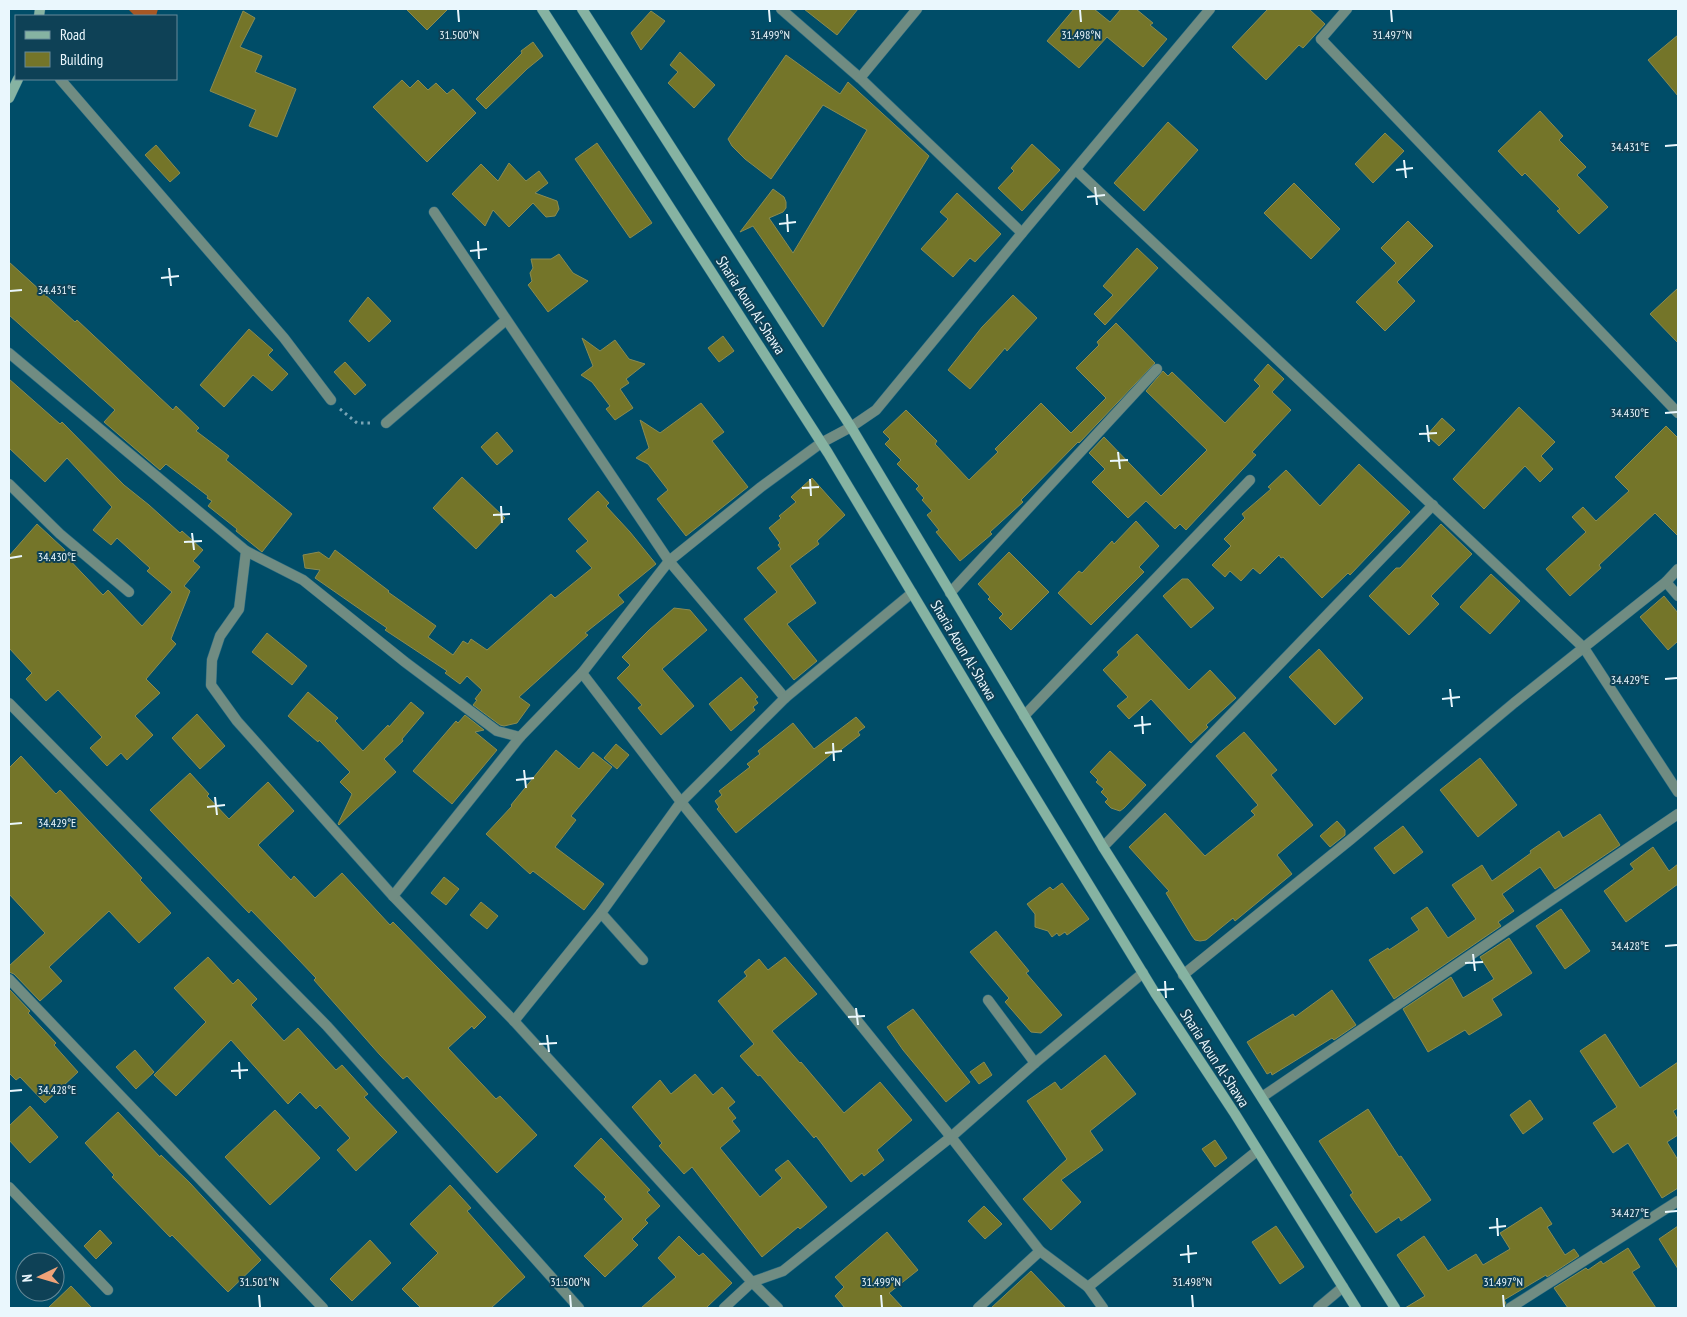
<svg xmlns="http://www.w3.org/2000/svg" width="1687" height="1317" viewBox="0 0 1687 1317" font-family="'PT Sans Narrow',sans-serif">
<style>
.green{fill:#a55725}
.building{fill:#747529;stroke:#8a8b52}
.lines{fill:none;stroke-linecap:round;stroke-linejoin:round}
.service-casing{stroke:#2a6c83;stroke-width:11}
.minor-casing{stroke:#2a6c83;stroke-width:11}
.secondary-casing{stroke:#2a6c83;stroke-width:11}
.path{stroke:#7aa5b5;stroke-width:3;stroke-dasharray:2.5 4;stroke-linecap:butt}
.service{stroke:#708c82;stroke-width:10}
.minor{stroke:#708c82;stroke-width:10}
.secondary{stroke:#86b3a2;stroke-width:10}
.ticks{fill:none;stroke:#eaf7fd;stroke-width:2}
.labels{text-anchor:middle;dominant-baseline:central;stroke-width:4;stroke-linejoin:round;paint-order:stroke}
.street-label{font-size:15px;fill:#eaf7fd;stroke:#0e4156}
.ticks-label{font-size:12px;text-anchor:middle;fill:#eaf7fd;stroke:#0e4156;stroke-width:4;stroke-linejoin:round;paint-order:stroke}
</style>
<rect width="100%" height="100%" fill="#004d68"/>
<path class="green" d="M128 9H158L156 16H135Z"/>
<g class="building">
<path d="M406 9H448L427 30Z"/>
<path d="M804 9H858L837 35Z"/>
<path d="M1074 9H1094L1110 22 1121 9H1136L1153 23 1150 25 1167 39 1143 67 1107 37 1079 68 1047 41Z"/>
<path d="M1268 9H1309L1325 24 1303 48 1299 45 1266 80 1232 47Z"/>
<path d="M243 11 255 18 240 47 262 56 255 72 296 89 277 137 249 126 256 110 210 91Z"/>
<path d="M651 11 665 21 641 50 631 33Z"/>
<path d="M1678 35V96L1648 60Z"/>
<path d="M533 42 543 56 527 69 486 109 476 99 522 53 521 51Z"/>
<path d="M680 52 715 85 694 108 668 83 678 72 670 65Z"/>
<path d="M786 55 840 94 848 82 929 156 823 327 753 226 740 232 773 189 784 197 786 202V208L783 212 769 218 793 253 867 130 823 105 771 179 745 159 732 146 728 139Z"/>
<path d="M402 80 410 88 418 80 428 90 436 83 447 94 453 89 476 113 427 162 373 107Z"/>
<path d="M1540 111 1563 136 1559 140 1586 167 1577 175 1608 207 1579 234 1557 211 1560 209 1525 173 1522 176 1498 151Z"/>
<path d="M1168 122 1198 150 1144 211 1114 183Z"/>
<path d="M1385 133 1404 151 1373 183 1355 164Z"/>
<path d="M597 143 652 223 630 238 575 159Z"/>
<path d="M1032 144 1060 170 1022 211 998 188 1014 171 1011 168Z"/>
<path d="M156 145 180 173 170 182 145 155Z"/>
<path d="M509 163 526 181 539 171 548 183 535 193 557 201 559 209 555 216 546 217 533 203 509 227 493 210 485 226 452 194 481 164 498 181Z"/>
<path d="M1294 183 1340 229 1311 259 1264 213Z"/>
<path d="M957 193 1001 234 975 262 970 258 953 277 921 249 948 219 940 212Z"/>
<path d="M1408 221 1433 246 1397 282 1415 301 1385 331 1356 302 1396 263 1381 248Z"/>
<path d="M1137 248 1158 268 1105 325 1094 314 1113 295 1103 286Z"/>
<path d="M559 254 573 273 588 281 548 312 528 285 532 281 530 273 533 268 531 259H551Z"/>
<path d="M9 262 75 322 77 320 173 410 176 406 199 428 196 431 229 456 226 460 292 514 262 552 236 531 237 529 208 506 212 501 207 498 208 496 166 464 160 470 104 422 115 410 9 315Z"/>
<path d="M1678 288V343L1650 314Z"/>
<path d="M1013 295 1037 318 1007 351 1005 348 970 389 948 370 982 327Z"/>
<path d="M368 297 391 321 369 342 349 321Z"/>
<path d="M1116 323 1155 363 1079 443 1078 442 1021 500 1023 502 990 532 992 534 960 561 936 532 939 530 927 515 932 511 922 500 924 498 916 489 919 486 897 464 901 460 885 444 890 439 883 432 906 410 937 441 935 444 969 480 998 452 995 449 1041 403 1071 433 1106 398 1076 368 1099 345 1097 342Z"/>
<path d="M249 329 273 350 268 355 288 374 272 391 253 375 224 407 200 385Z"/>
<path d="M723 336 734 351 719 362 708 348Z"/>
<path d="M582 338 600 351 615 340 629 359 645 364 626 379 629 383 620 389 633 408 615 420 606 409 610 406 592 382 581 375 593 366Z"/>
<path d="M345 362 366 385 355 395 334 372Z"/>
<path d="M1268 364 1284 379 1272 392 1291 410 1252 452 1256 455 1186 530 1180 524 1175 529 1146 501 1128 518 1092 482 1105 469 1089 453 1104 437 1161 496 1207 450 1146 391 1163 371 1168 376 1172 372 1225 423 1260 386 1254 380Z"/>
<path d="M9 379 60 424 62 422 124 485 149 505 180 533 182 531 203 550 193 561 200 567 184 586 190 591 171 639 176 644 146 679 160 693 135 716 153 735 127 760 121 753 107 766 90 748 102 737 58 690 46 701 26 679 32 673 9 648V556L37 524 65 550 63 553 103 595 108 590 142 626 172 592 147 571 150 568 117 538 111 545 93 530 112 507 67 458 45 482 9 448Z"/>
<path d="M701 403 724 432 712 441 748 487 686 536 657 499 668 490 648 464 636 458 649 448 640 420 660 433Z"/>
<path d="M1519 407 1555 442 1541 456 1553 469 1540 482 1525 466 1484 509 1453 479Z"/>
<path d="M1442 418 1455 430 1439 446 1427 435Z"/>
<path d="M1666 426 1678 438V536L1655 513 1599 565 1601 568 1570 596 1546 569 1586 532 1572 517 1583 507 1596 521 1629 491 1615 477Z"/>
<path d="M497 432 513 451 497 465 481 447Z"/>
<path d="M1359 464 1410 512 1350 575 1348 573 1322 598 1283 557 1281 558 1279 555 1260 574 1253 568 1241 581 1230 571 1225 577 1212 565 1231 546 1224 539 1245 518 1242 514 1271 489 1268 487 1286 470 1320 506Z"/>
<path d="M462 477 505 518 476 549 433 508Z"/>
<path d="M812 478 845 515 817 541 819 544 790 566 816 603 787 624 817 661 794 680 744 619 777 592 757 568 781 549 778 545 780 543 769 528 781 518 779 516 796 502 791 497Z"/>
<path d="M598 491 609 503 606 506 630 532 656 564 618 595 624 602 585 633 588 635 519 697 530 705 517 723 504 726 500 725 473 705 477 700 475 699 482 690 467 676 460 684 445 673 447 671 385 630 387 628 315 578 320 570 305 568 303 555 319 552 329 559 335 550 389 591 388 592 436 626 428 637 453 655 463 641 468 644 471 639 487 650 551 594 555 598 592 568 576 551 588 541 568 519Z"/>
<path d="M1136 521 1159 546 1139 567 1144 572 1091 625 1058 593 1079 571 1082 573 1112 541 1114 544Z"/>
<path d="M1441 524 1472 554 1431 596 1439 604 1409 635 1369 596 1396 568H1400Z"/>
<path d="M1009 552 1049 592 1011 630 999 618 1003 614 988 599 990 597 978 584Z"/>
<path d="M1491 574 1520 601 1490 634 1460 607Z"/>
<path d="M1182 579H1188L1214 608 1191 628 1163 596Z"/>
<path d="M1664 596 1678 613V641L1668 650 1640 617Z"/>
<path d="M674 608 690 610 707 630 662 669 694 706 661 735 638 708 642 705 617 678 630 665 622 657 649 630Z"/>
<path d="M267 633 307 666 292 685 252 652Z"/>
<path d="M1137 634 1189 690 1210 670 1236 698 1206 725 1208 727 1191 743 1151 699 1129 719 1117 706 1128 697 1103 670 1119 655 1117 652Z"/>
<path d="M1319 649 1363 698 1335 725 1289 677Z"/>
<path d="M741 677 758 697 755 699 758 703 753 707 755 710 731 731 709 704Z"/>
<path d="M308 692 338 718 335 721 363 751 388 725 389 727 411 702 424 713 402 739 403 741 384 759 396 772 339 825 338 824 352 794 340 782 350 772 319 740 318 742 288 716Z"/>
<path d="M197 714 225 746 200 769 172 738Z"/>
<path d="M465 715 484 730 475 732 497 750 452 804 413 771 456 721 458 723Z"/>
<path d="M856 717 865 727 858 732 860 735 838 752 836 750 736 833 717 809 719 807 715 801 722 795 719 791 750 767 747 764 760 754 758 751 793 723 814 749Z"/>
<path d="M1244 732 1277 770 1271 775 1313 825 1277 855 1292 874 1235 921 1233 918 1206 940 1200 941 1195 940 1192 936 1166 893 1169 891 1129 847 1165 813 1205 856 1255 815 1251 811 1258 805 1216 756Z"/>
<path d="M616 744 629 755 617 769 604 758Z"/>
<path d="M556 750 579 769 593 752 612 767 571 816 576 820 555 847 604 884 584 910 533 871 530 874 486 834 512 806 511 805Z"/>
<path d="M1110 751 1146 785 1124 808 1120 811 1111 808 1105 802 1108 799 1101 792 1104 789 1096 782 1098 780 1090 772Z"/>
<path d="M21 756 56 794 60 790 142 878 140 880 171 913 139 943 109 911 49 967 62 981 40 1001 14 974 9 972V966L45 933 9 894V768Z"/>
<path d="M1480 758 1517 805 1478 837 1440 790Z"/>
<path d="M190 773 209 794 207 796 229 819 268 782 294 811 258 845 291 880 294 876 315 898 342 873 390 925 393 922 486 1017 474 1029 472 1026 448 1048 496 1099 500 1096 537 1135 497 1173 407 1076 403 1079 380 1055 314 980 316 978 278 938 251 910 249 913 150 810Z"/>
<path d="M1600 814 1620 845 1555 889 1540 867 1502 894 1514 911 1498 922 1501 926 1394 999 1369 960 1388 948 1389 950 1419 930 1411 918 1427 907 1448 938 1476 919 1452 885 1482 865 1492 881 1531 853 1530 851 1559 831 1563 838Z"/>
<path d="M1337 821 1345 830V835L1330 847 1320 836Z"/>
<path d="M1403 826 1423 852 1394 874 1374 848Z"/>
<path d="M1653 847 1669 871 1678 864V884L1626 922 1604 891 1634 869 1630 864Z"/>
<path d="M444 877 459 889 446 905 431 893Z"/>
<path d="M1062 883 1089 919 1067 935 1065 932 1059 936 1057 933 1052 937 1048 931 1035 927V914L1027 904 1050 887 1053 890Z"/>
<path d="M481 902 498 916 487 929 470 915Z"/>
<path d="M1561 909 1590 951 1565 969 1536 926Z"/>
<path d="M996 931 1029 971 1026 973 1062 1015 1041 1033 1031 1032 1005 1002 1009 998 970 952Z"/>
<path d="M1509 938 1532 973 1492 999 1502 1015 1469 1035 1465 1030 1428 1052 1403 1009 1451 977 1463 998 1494 979 1480 957Z"/>
<path d="M208 957 233 984 238 979 257 999 251 1005 284 1041 298 1028 336 1070 342 1065 368 1094 364 1097 397 1132 356 1171 337 1150 350 1138 320 1105 316 1109 300 1092 288 1104 231 1040 176 1096 154 1075 206 1022 174 988Z"/>
<path d="M785 957 817 994 772 1031 800 1063 801 1062 844 1113 880 1082 912 1120 877 1150 884 1160 864 1176 862 1173 851 1182 816 1136 814 1138 760 1075 758 1076 740 1056 754 1044 718 1001 747 976 744 972 759 959 768 970Z"/>
<path d="M9 989 30 1011 28 1013 56 1043 54 1045 78 1072 45 1103 20 1077 16 1080 9 1073Z"/>
<path d="M1332 990 1356 1025 1334 1040 1332 1038 1272 1075 1271 1072 1267 1074 1247 1042 1293 1014 1295 1017Z"/>
<path d="M913 1009 970 1082 946 1102 903 1050 887 1027Z"/>
<path d="M1605 1034 1640 1088 1678 1062V1108L1673 1111 1678 1120V1135L1667 1142 1678 1160V1188L1662 1198 1628 1143 1613 1153 1593 1123 1617 1107 1580 1051Z"/>
<path d="M135 1050 154 1072 136 1089 116 1067Z"/>
<path d="M1105 1055 1136 1094 1090 1131 1103 1150 1061 1180 1081 1202 1051 1230 1023 1199 1067 1159 1027 1101 1055 1082 1061 1090Z"/>
<path d="M984 1062 992 1075 979 1084 970 1072Z"/>
<path d="M695 1074 713 1095 722 1087 735 1102 728 1108 736 1118 732 1121 740 1131 720 1148 760 1197 782 1178 775 1170 788 1160 827 1207 800 1229 798 1227 762 1257 692 1167 684 1174 659 1146 662 1143 632 1107 660 1080 671 1094Z"/>
<path d="M1530 1100 1543 1119 1523 1134 1510 1115Z"/>
<path d="M30 1106 58 1137 30 1163 9 1140V1126Z"/>
<path d="M1368 1109 1399 1157 1401 1156 1431 1200 1401 1221 1399 1217 1376 1233 1350 1195 1353 1193 1319 1141Z"/>
<path d="M275 1110 320 1158 270 1205 225 1157Z"/>
<path d="M118 1112 160 1157 161 1155 190 1183 261 1260 228 1292 172 1235 170 1237 112 1177 114 1175 85 1143Z"/>
<path d="M601 1138 650 1190 647 1192 660 1206 645 1220 648 1223 632 1239 638 1245 605 1277 584 1256 623 1219 604 1199 606 1197 574 1166Z"/>
<path d="M1215 1140 1227 1158 1215 1167 1202 1149Z"/>
<path d="M450 1185 471 1208 467 1211 525 1277 491 1308H421L402 1289 438 1253 410 1224Z"/>
<path d="M984 1206 1002 1224 985 1239 968 1221Z"/>
<path d="M1541 1207 1552 1224 1547 1227 1565 1255 1574 1249 1579 1256 1547 1277 1546 1275 1504 1300 1506 1303 1503 1308H1405L1425 1296 1397 1255 1424 1236 1448 1271 1476 1254 1483 1265 1510 1249 1500 1233Z"/>
<path d="M1276 1226 1304 1267 1280 1284 1252 1242Z"/>
<path d="M1678 1226V1269L1659 1239Z"/>
<path d="M100 1230 112 1243 96 1259 84 1246Z"/>
<path d="M887 1232 918 1270 889 1293 903 1308H845L835 1296 844 1287 835 1277Z"/>
<path d="M679 1236 699 1256 703 1253 732 1283 706 1308H641L676 1277 658 1258Z"/>
<path d="M370 1240 391 1263 352 1301 330 1279Z"/>
<path d="M1628 1248 1640 1267 1632 1272 1656 1308H1568L1554 1288 1586 1268 1588 1270 1601 1261 1603 1264Z"/>
<path d="M1031 1271 1066 1308H991Z"/>
<path d="M71 1286 92 1308H48Z"/>
</g>
<g class="lines">
<g class="service-casing">
<g id="service">
<path d="M781 9 860 78 1022 233"/>
<path d="M1321 39 1347 9"/>
<path d="M860 78 917 9"/>
<path d="M60 79 284 338 331 400"/>
<path d="M1076 170 1584 648 1678 792"/>
<path d="M434 212 669 561 785 698"/>
<path d="M851 427 876 410 1022 233 1210 9"/>
<path d="M1666 582 1678 596"/>
<path d="M950 593 1157 369"/>
<path d="M1024 716 1250 480"/>
<path d="M1103 847 1433 505"/>
<path d="M1262 1097 1678 814"/>
<path d="M1088 1287 1257 1151"/>
<path d="M1510 1308 1678 1201"/>
</g>
</g>
<g class="minor-casing">
<g id="minor">
<path d="M1321 39 1678 413"/>
<path d="M9 353 246 551 303 580 405 662 497 731 520 737"/>
<path d="M386 423 506 320"/>
<path d="M9 484 60 534 129 592"/>
<path d="M246 551 239 609 220 636 212 660 211 685 237 721 393 896 514 1021 752 1282 778 1308"/>
<path d="M582 673 681 802 951 1137 1040 1251 1088 1287 1103 1308"/>
<path d="M9 703 327 1026 579 1308"/>
<path d="M393 896 520 737 582 673 669 561 761 487 821 443 851 427"/>
<path d="M601 913 643 960"/>
<path d="M1183 975 1350 840 1514 703 1666 582 1678 569"/>
<path d="M9 979 323 1308"/>
<path d="M988 1000 1035 1063"/>
<path d="M514 1021 601 913 681 802 785 698 912 593"/>
<path d="M9 1187 108 1290"/>
<path d="M724 1308 752 1282 783 1271 951 1137 1035 1063 1143 973"/>
<path d="M978 1308 1040 1251"/>
<path d="M1318 1308 1343 1287"/>
</g>
</g>
<g class="secondary-casing">
<g id="secondary">
<path d="M542 9 828 453 996 733 1155 993 1235 1114 1356 1308"/>
<path d="M582 9 851 427 1103 847 1395 1308"/>
<path d="M39 16 40 9"/>
<path d="M9 98 18 79"/>
</g>
</g>
<path class="path" d="M340 409 357 423H373"/>
<use href="#service" class="service"/>
<use href="#minor" class="minor"/>
<use href="#secondary" class="secondary"/>
</g>
<path class="ticks" d="M458 10 459 22M769 10 770 22M1080 10 1081 22M1391 10 1392 22M1665 146 1677 145M1404 160 1406 178M1396 170 1413 168M1095 187 1097 205M1087 197 1105 195M787 214 788 232M779 224 796 222M478 241 479 259M470 251 487 249M169 268 171 286M161 278 179 276M10 291 22 290M1665 413 1677 412M1427 425 1429 442M1419 434 1437 433M1118 452 1120 469M1110 461 1128 460M810 479 811 496M802 488 819 487M501 506 502 523M493 515 510 514M192 533 194 550M184 542 202 541M10 558 22 556M1665 679 1677 678M1450 689 1452 707M1442 699 1460 697M1142 716 1143 734M1134 726 1151 724M833 743 834 761M825 753 842 751M524 770 526 788M516 780 534 778M215 797 217 815M207 807 225 805M10 824 22 823M1665 946 1677 945M1473 954 1475 971M1465 963 1483 962M1165 981 1166 998M1157 990 1174 989M856 1008 858 1025M848 1017 865 1016M547 1035 549 1052M539 1044 557 1043M239 1062 240 1079M231 1071 248 1070M10 1091 22 1090M1665 1212 1677 1211M1497 1218 1498 1236M1489 1228 1506 1226M1188 1245 1189 1263M1180 1255 1197 1253M259 1295 260 1307M570 1295 571 1307M881 1295 882 1307M1192 1295 1193 1307M1503 1295 1504 1307"/>
<g class="labels">
<g class="street-label">
<text transform="translate(751 305) rotate(57)">Sharia Aoun Al-Shawa</text>
<text transform="translate(964 650) rotate(59)">Sharia Aoun Al-Shawa</text>
<text transform="translate(1215 1058) rotate(57)">Sharia Aoun Al-Shawa</text>
</g>
</g>
<g class="ticks-label">
<text x="459" y="39">31.500°N</text>
<text x="770" y="39">31.499°N</text>
<text x="1081" y="39">31.498°N</text>
<text x="1392" y="39">31.497°N</text>
<text x="1630" y="151">34.431°E</text>
<text x="57" y="294">34.431°E</text>
<text x="1630" y="417">34.430°E</text>
<text x="57" y="561">34.430°E</text>
<text x="1630" y="684">34.429°E</text>
<text x="57" y="827">34.429°E</text>
<text x="1630" y="950">34.428°E</text>
<text x="57" y="1094">34.428°E</text>
<text x="1630" y="1217">34.427°E</text>
<text x="259" y="1286">31.501°N</text>
<text x="570" y="1286">31.500°N</text>
<text x="881" y="1286">31.499°N</text>
<text x="1192" y="1286">31.498°N</text>
<text x="1503" y="1286">31.497°N</text>
</g>
<rect width="1687" height="1317" fill="none" stroke="#eaf7fd" stroke-width="20"/>
<rect x="15" y="15" width="162" height="65" fill="#0e4156" stroke="#668a99"/>
<rect x="25" y="31" width="25" height="8" fill="#86b3a2" stroke="#668a99"/>
<text x="60" y="40" font-size="15" fill="#eaf7fd">Road</text>
<rect x="25" y="52" width="25" height="15" fill="#747529" stroke="#668a99"/>
<text x="60" y="65" font-size="15" fill="#eaf7fd">Building</text>
<g transform="translate(40 1277) rotate(265)"><circle r="24" fill="#0e4156" stroke="#668a99"/>
<path d="M0-4L9 19L0 12L-9 19Z" fill="#efa378"/>
<text y="-8" font-size="14" font-weight="bold" text-anchor="middle" fill="#eaf7fd">N</text>
</g>
</svg>
